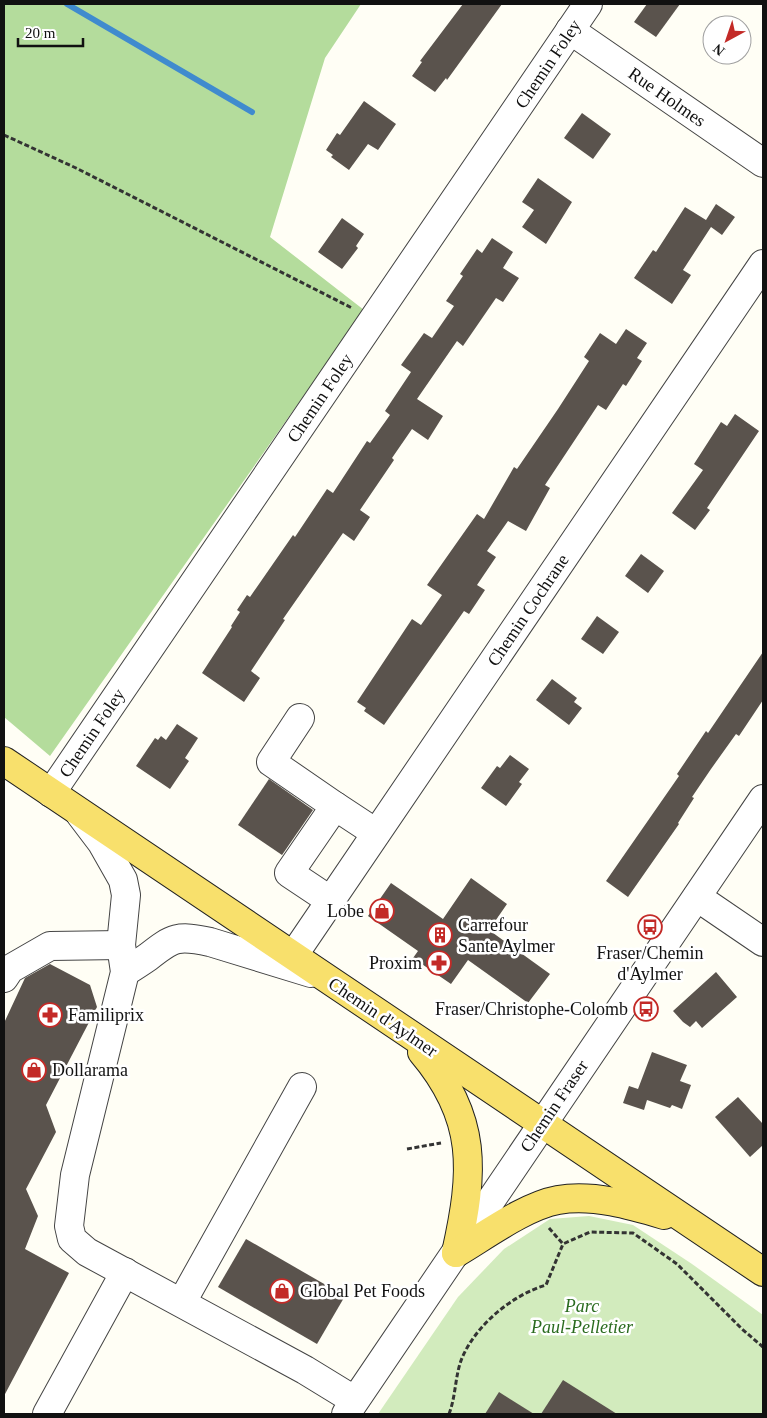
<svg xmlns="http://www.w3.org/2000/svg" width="767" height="1418" viewBox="0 0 767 1418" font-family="'Times New Roman',serif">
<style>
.green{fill:#d2ebbd}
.forest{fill:#b4dc9c}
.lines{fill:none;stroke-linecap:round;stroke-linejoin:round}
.stream{stroke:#408bce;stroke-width:6}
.building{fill:#5a534d}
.minor-casing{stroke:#444;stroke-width:30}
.major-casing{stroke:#222;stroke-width:30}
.path{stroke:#333;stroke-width:3;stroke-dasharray:5 2.5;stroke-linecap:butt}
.minor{stroke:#fff;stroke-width:28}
.major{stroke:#f8e06c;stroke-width:28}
.labels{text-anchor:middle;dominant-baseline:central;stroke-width:5;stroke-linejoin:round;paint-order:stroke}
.street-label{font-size:18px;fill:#111;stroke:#fff}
.poi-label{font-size:18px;fill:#111;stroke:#fff;text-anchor:start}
.park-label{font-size:18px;font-style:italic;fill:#2a6b1f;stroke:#fff}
</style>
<rect width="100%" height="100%" fill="#fffef5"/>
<path class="green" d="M589 1216 633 1225 692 1264 763 1315V1414H378L458 1297 504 1249 550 1219Z"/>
<path class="forest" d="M4 4H361L325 58 270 237 364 310 50 756 4 717Z"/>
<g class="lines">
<path class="stream" d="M67 4 252 112"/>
</g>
<g class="building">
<path d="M463 4H502L447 80 446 78 435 92 412 76 422 62 420 61Z"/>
<path d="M647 4H680L656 37 634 22Z"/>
<path d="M364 101 396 124 378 150 368 144 349 170 331 157 333 155 326 150 337 133 340 135Z"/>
<path d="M582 113 611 134 593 159 564 138Z"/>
<path d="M538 178 572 202 546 244 522 227 534 210 522 202Z"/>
<path d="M716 204 735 217 722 235 711 227 683 270 691 275 672 304 634 278 653 250 656 252 685 207 706 220Z"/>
<path d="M342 218 364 234 356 246 358 248 342 269 318 252Z"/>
<path d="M492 238 513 252 503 268 519 278 503 302 496 298 463 346 457 341 417 399 443 416 428 440 412 429 392 458 394 460 360 510 370 517 354 541 343 533 283 619 285 620 251 671 260 678 244 702 202 673 232 627 231 626 240 612 237 610 247 595 250 597 293 535 295 537 327 489 333 493 367 441 370 443 390 415 385 411 411 372 401 365 424 333 432 338 454 306 446 301 463 276 460 274 477 249 482 253Z"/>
<path d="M626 329 647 343 637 358 642 361 626 386 623 384 606 410 598 405 545 485 550 488 526 531 508 521 487 551 496 557 477 585 485 590 469 614 464 611 384 725 364 711 366 708 357 702 412 619 421 625 442 595 427 585 477 514 484 519 514 467 517 469 558 409 589 361 584 357 600 333 616 344Z"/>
<path d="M735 414 759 431 707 508 710 510 695 530 672 513 703 470 694 464 721 422 727 426Z"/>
<path d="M641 554 664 571 648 593 625 576Z"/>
<path d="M597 616 619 632 603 654 581 639Z"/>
<path d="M763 652V700L739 736 736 734 711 769 692 797 694 798 678 823 679 824 628 897 606 881 679 776 677 774 706 731 708 733Z"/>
<path d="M552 679 577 698 574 702 582 708 569 725 536 700Z"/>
<path d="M177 724 198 738 185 758 189 761 170 789 136 766 155 738 158 740 161 736 166 740Z"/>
<path d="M510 755 529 769 519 782 522 784 506 806 481 788 497 766 500 768Z"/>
<path d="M269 779 313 810 282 855 238 825Z"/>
<path d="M471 878 507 904 489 930 550 974 528 1003 468 960 451 984 413 958 418 951 368 916 391 883 443 919Z"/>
<path d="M50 964 90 985 97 1007 46 1105 56 1132 26 1189 38 1216 25 1249 69 1273 4 1396V1023L25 978Z"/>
<path d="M716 972 737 997 702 1028 696 1021 690 1027 683 1022 673 1011Z"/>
<path d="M652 1052 687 1065 680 1081 691 1085 682 1109 672 1105 670 1108 647 1100 644 1110 623 1103 629 1086 638 1089Z"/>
<path d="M738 1097 763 1124V1145L750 1157 715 1117Z"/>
<path d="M246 1239 345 1296 317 1344 218 1287Z"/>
<path d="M563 1380 617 1414H541Z"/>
<path d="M499 1392 534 1414H485Z"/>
</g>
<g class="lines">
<g class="minor-casing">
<g id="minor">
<path d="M570 30 763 163"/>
<path d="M300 718 271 762 335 806 289 873 331 901"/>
<path d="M51 793 588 4"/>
<path d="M335 806 376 833"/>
<path d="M80 814 102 843 123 880 126 895 121 945 125 972 75 1175 69 1226 72 1239 87 1252 305 1370 354 1400"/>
<path d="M697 897 763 942"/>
<path d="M293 956 763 264"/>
<path d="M125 972C133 967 141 962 148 957 173 937 178 935 210 942L311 973"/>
<path d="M4 978 10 969 50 946 121 945"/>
<path d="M182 1302 302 1087"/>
<path d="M47 1414 125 1272"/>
<path d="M346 1414 763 799"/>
</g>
</g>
<g class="major-casing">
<g id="major">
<path d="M4 761 763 1272"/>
<path d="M422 1052C478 1118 474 1172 456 1253"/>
<path d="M456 1253C485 1236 525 1206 558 1200 593 1194 631 1205 664 1215"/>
</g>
</g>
<g class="path">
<path d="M4 135 76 168 352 308"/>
<path d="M407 1149 441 1143"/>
<path d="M549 1228 563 1244 590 1232 633 1233 677 1264 742 1329 763 1347"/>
<path d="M449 1414C456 1396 455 1375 462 1358 476 1325 512 1295 546 1285L563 1244"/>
</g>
<use href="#minor" class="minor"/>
<use href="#major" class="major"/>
</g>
<defs>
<g id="shop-ring" transform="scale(1.25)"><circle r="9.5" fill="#fff" stroke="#c32a27" stroke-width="1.5"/><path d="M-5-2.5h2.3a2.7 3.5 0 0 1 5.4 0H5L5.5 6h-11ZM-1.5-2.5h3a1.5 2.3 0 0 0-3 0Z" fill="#c32a27"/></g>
<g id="bus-ring" transform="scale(1.25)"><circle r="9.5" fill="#fff" stroke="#c32a27" stroke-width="1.5"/><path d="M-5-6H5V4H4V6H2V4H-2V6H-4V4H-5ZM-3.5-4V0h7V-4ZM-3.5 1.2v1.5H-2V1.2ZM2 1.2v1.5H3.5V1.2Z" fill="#c32a27"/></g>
<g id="building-ring" transform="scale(1.25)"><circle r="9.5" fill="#fff" stroke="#c32a27" stroke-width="1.5"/><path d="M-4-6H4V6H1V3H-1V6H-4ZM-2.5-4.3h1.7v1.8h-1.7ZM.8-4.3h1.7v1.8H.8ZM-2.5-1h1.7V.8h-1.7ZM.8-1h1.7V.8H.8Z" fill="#c32a27"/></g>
<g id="pharmacy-ring" transform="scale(1.25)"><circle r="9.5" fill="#fff" stroke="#c32a27" stroke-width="1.5"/><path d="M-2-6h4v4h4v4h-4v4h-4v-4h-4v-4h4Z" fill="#c32a27"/></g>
</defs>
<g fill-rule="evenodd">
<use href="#shop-ring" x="382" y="911"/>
<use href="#bus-ring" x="650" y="927"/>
<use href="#building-ring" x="440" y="935"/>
<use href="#pharmacy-ring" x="439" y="963"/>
<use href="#bus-ring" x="646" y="1009"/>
<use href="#pharmacy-ring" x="50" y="1015"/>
<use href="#shop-ring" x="34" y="1070"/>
<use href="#shop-ring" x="282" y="1291"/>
</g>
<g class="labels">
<g class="street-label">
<text transform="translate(548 64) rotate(-56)">Chemin Foley</text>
<text transform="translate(667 97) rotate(35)">Rue Holmes</text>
<text transform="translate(320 398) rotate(-56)">Chemin Foley</text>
<text transform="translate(528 610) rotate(-56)">Chemin Cochrane</text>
<text transform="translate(92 733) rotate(-56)">Chemin Foley</text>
<text transform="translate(383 1017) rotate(34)">Chemin d'Aylmer</text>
<text transform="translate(554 1106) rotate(-56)">Chemin Fraser</text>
</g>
<g class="poi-label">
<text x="364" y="911" text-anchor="end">Lobe</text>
<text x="458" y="925">Carrefour<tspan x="458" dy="21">Sante Aylmer</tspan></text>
<text x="650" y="953" text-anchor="middle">Fraser/Chemin<tspan x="650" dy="21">d'Aylmer</tspan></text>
<text x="422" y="963" text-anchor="end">Proxim</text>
<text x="628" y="1009" text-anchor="end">Fraser/Christophe-Colomb</text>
<text x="68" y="1015">Familiprix</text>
<text x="52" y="1070">Dollarama</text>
<text x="300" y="1291">Global Pet Foods</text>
</g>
<g class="park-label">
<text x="582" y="1306">Parc<tspan x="582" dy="21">Paul-Pelletier</tspan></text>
</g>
</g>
<rect width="767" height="1418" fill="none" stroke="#111111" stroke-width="10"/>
<g transform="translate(727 40) rotate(220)"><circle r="24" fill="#ffffff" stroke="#a0a0a0"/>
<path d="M0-4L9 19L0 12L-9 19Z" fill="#c32a27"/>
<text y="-8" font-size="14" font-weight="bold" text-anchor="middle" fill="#111111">N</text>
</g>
<path d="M18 38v8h65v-8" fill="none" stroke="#111111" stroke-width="2.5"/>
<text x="25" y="38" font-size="15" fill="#111111" stroke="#ffffff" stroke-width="4" paint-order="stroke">20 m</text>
</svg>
